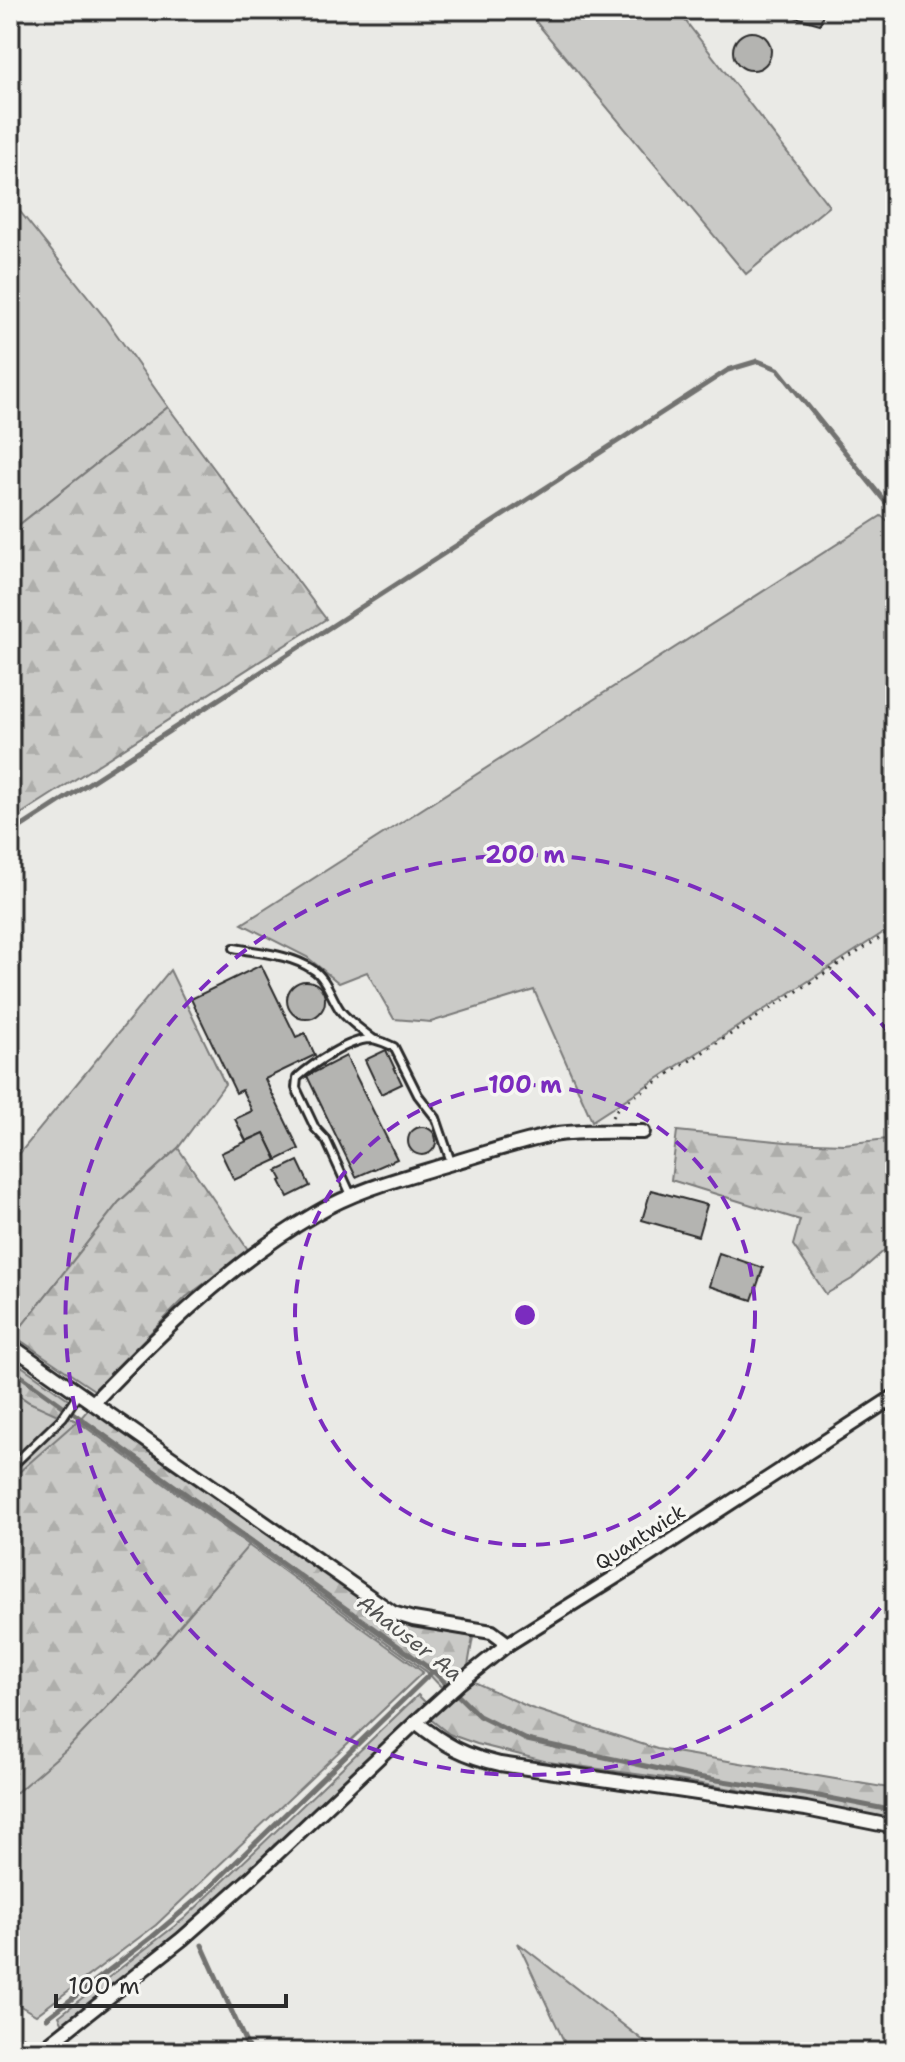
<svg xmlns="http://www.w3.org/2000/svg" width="905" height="2062" viewBox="0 0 905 2062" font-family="'Shantell Sans',sans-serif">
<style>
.grass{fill:#cacac7;stroke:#7a7a79;stroke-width:2}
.forest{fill:url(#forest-firs);stroke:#7a7a79;stroke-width:2}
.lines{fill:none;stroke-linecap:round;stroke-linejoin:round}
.stream{stroke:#727270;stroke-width:5}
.building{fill:#b4b4b1;stroke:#2b2b2b;stroke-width:2}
.lane-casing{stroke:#2b2b2b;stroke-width:12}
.street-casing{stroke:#2b2b2b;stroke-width:18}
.path{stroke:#2b2b2b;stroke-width:3;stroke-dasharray:2 6;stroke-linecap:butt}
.lane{stroke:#f6f6f2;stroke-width:6}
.street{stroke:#f6f6f2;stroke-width:12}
.ring{fill:none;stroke:#7b2cbf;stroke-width:4;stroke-dasharray:14 10}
.labels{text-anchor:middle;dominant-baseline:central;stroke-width:7;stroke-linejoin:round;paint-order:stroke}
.street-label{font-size:20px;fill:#2b2b2b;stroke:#f6f6f2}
.water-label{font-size:22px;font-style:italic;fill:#545453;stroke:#f6f6f2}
.centre{fill:#7b2cbf;stroke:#f6f6f2;stroke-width:4}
.ring-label{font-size:24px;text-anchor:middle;font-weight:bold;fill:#7b2cbf;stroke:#f6f6f2;stroke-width:7;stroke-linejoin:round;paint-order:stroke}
</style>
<defs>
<pattern id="forest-firs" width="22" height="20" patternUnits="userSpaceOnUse" patternTransform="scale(2)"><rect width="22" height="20" fill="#cacac7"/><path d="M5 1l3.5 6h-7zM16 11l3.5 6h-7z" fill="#aeaeab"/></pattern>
</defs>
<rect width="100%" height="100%" fill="#eaeae6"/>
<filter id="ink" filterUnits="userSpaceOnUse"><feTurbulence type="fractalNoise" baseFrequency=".0125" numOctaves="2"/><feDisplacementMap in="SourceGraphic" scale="16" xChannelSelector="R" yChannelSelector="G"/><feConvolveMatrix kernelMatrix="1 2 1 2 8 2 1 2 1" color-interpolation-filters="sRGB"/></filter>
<g filter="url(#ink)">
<g class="grass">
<path d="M526 10H677L829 206 746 274Z"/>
<path d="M10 199 105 318 168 407 10 532Z"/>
<path d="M881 516 890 522H895V925L592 1121 534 990 431 1022 394 1019 367 972 339 983 307 957 242 924Z"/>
<path d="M170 970 225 1084 178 1148 119 1202 14 1336 10 1334V1165Z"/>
<path d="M10 1389 29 1402 77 1421 423 1672 156 1925 36 2015 10 2000Z"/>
<path d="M518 1943 658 2052H569Z"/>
</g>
<g class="forest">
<path d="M168 407 326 619 10 821V532Z"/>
<path d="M677 1131 786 1142 844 1144 895 1138V1241L852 1279 826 1294 793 1245 800 1220 671 1180Z"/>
<path d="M178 1148 249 1251 186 1297 94 1390 14 1336 119 1202Z"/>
<path d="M10 1358 74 1403 62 1417 29 1402 10 1389Z"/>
<path d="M91 1406 392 1616 412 1625 473 1637 468 1666 441 1687 427 1672 79 1420Z"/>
<path d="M77 1421 249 1545 133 1680 68 1748 10 1798V1480Z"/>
<path d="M472 1681 531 1708 657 1749 895 1789V1821L804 1801 665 1778 548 1762 477 1744 449 1734 429 1718Z"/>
<path d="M418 1695 426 1703 223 1895 64 2026 59 2016 185 1918Z"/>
</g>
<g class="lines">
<g class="stream">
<path d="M10 834 728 370 758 361 778 369 895 514"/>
<path d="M10 1368 433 1671 479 1716 527 1740 691 1776 819 1796 895 1811"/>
<path d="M202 1945 250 2052"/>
<path d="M47 2018 152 1937 205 1892 433 1671"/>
<path d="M10 2048 23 2038"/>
</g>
</g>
<g class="building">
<path d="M789 10H824L820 24 788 15Z"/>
<circle cx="752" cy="51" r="19"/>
<path d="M261 965 296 1037 305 1033 315 1055 265 1079 299 1149 277 1160 264 1133 246 1141 235 1119 252 1111 242 1090 236 1093 191 999Z"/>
<circle cx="306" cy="1000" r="19"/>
<path d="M386 1050 402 1084 381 1094 365 1060Z"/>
<path d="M346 1056 397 1159 356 1177 307 1076Z"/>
<circle cx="422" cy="1141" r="14"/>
<path d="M264 1133 277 1160 234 1180 221 1153Z"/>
<path d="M298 1161 310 1186 288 1197 280 1181 282 1180 277 1171Z"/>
<path d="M651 1190 707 1205 698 1236 642 1220Z"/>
<path d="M719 1253 763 1268 752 1300 709 1286Z"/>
</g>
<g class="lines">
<g class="lane-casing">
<g id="lane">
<path d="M234 948C260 953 289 954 312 969 326 977 331 997 340 1010 348 1021 362 1030 373 1039"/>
<path d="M352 1197 326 1140 315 1128 296 1088 297 1078C314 1063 348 1040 370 1039 378 1039 387 1044 394 1047L418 1095 436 1118 451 1162"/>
<path d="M10 1468 63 1417 79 1393"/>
</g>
</g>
<g class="street-casing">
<g id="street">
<path d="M10 1345 393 1613 413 1619 492 1632 508 1644"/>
<path d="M93 1403C160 1333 231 1263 315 1214 357 1189 406 1177 452 1163 485 1153 518 1142 552 1135 582 1130 614 1132 643 1132"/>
<path d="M416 1722C444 1745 465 1756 500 1764L806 1809 895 1827"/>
<path d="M39 2052 182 1939 251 1878 416 1722 459 1683 508 1644 633 1566 895 1396"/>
</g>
</g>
<path class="path" d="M612 1117 617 1109 629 1100 895 928"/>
<use href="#lane" class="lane"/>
<use href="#street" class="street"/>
</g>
</g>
<g class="ring">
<circle cx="525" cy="1315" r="230"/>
<path d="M895 1589A460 460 0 1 1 895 1041"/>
</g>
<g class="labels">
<g class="street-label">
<text transform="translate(640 1537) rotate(-33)">Quantwick</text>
</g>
<g class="water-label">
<text transform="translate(410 1638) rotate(38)">Ahauser Aa</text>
</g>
</g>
<circle cx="525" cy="1315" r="12" class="centre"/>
<g class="ring-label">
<text x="525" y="863">200 m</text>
<text x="525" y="1093">100 m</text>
</g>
<rect width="905" height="2062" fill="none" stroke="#f6f6f2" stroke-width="40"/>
<rect x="20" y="20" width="865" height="2022" fill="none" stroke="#2b2b2b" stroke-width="3" filter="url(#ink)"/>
<path d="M56 1994v12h230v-12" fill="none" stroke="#2b2b2b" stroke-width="4"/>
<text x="68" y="1994" font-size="24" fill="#2b2b2b" stroke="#f6f6f2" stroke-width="6" paint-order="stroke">100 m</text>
</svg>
